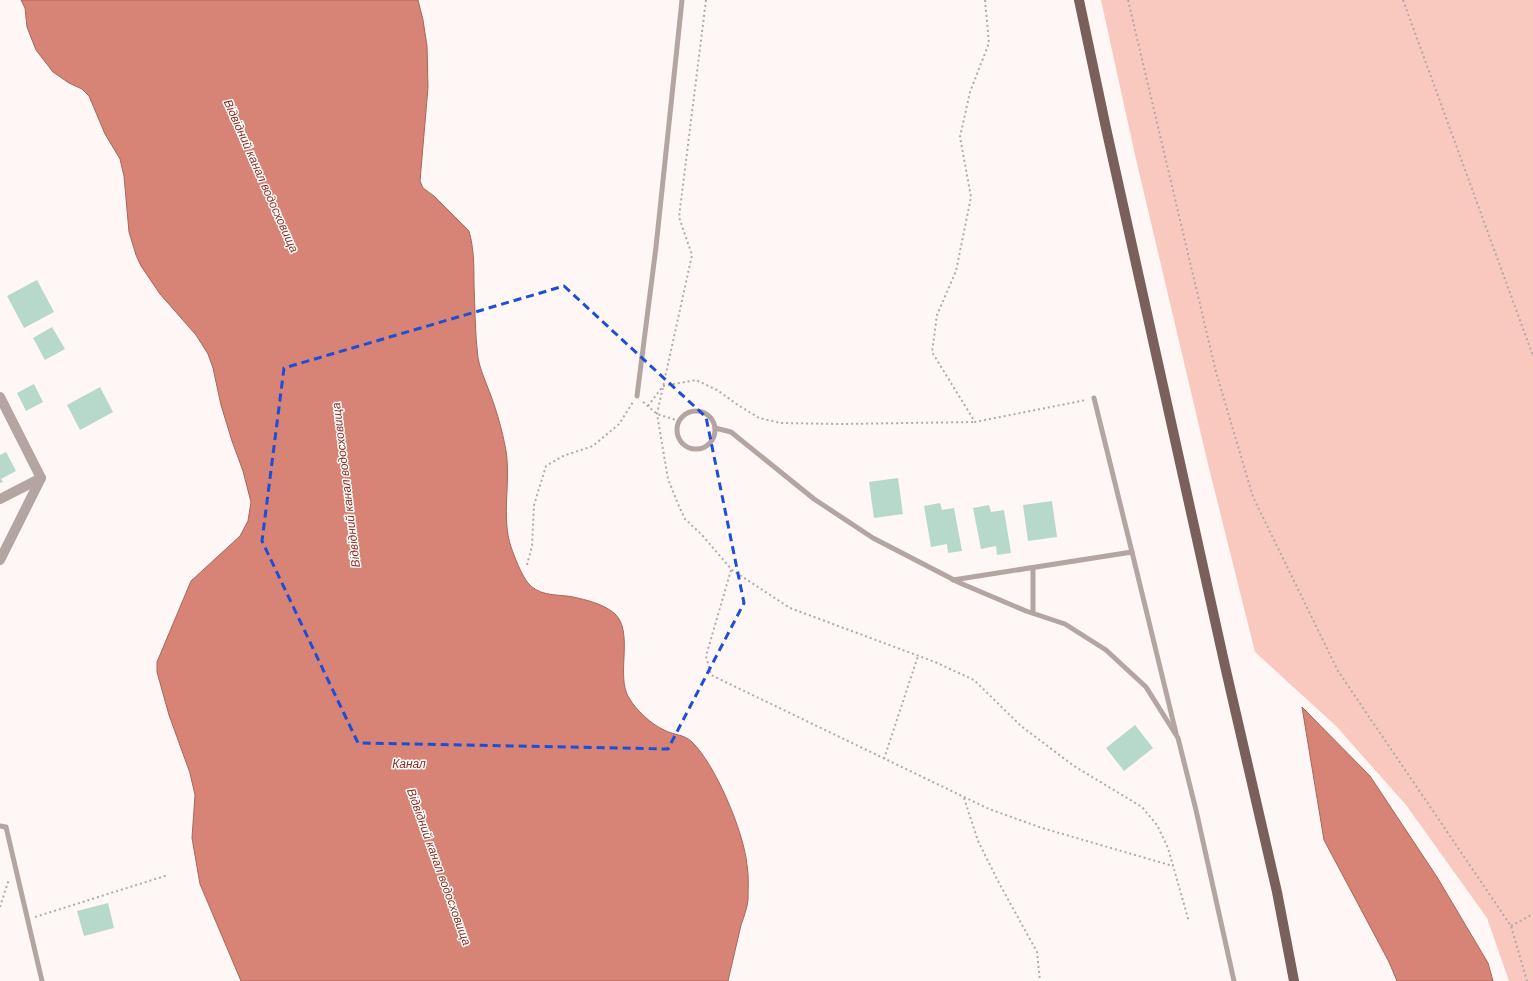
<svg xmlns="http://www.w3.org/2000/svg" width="1533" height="981" viewBox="0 0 1533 981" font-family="'DM Sans',sans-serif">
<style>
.green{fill:#f9c9c0}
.water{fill:#d78375;stroke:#a6675d}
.building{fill:#b6d9cc}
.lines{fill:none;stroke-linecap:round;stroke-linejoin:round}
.path{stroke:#b3a9a7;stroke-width:2;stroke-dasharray:2 3;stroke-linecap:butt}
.lane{stroke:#b4a5a2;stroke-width:5}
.street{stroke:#b4a5a2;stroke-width:10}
.primary{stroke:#7a605b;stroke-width:10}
.marked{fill:none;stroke:#1d4ed8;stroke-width:3;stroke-dasharray:8 5;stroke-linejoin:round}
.labels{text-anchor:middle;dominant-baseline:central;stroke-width:3;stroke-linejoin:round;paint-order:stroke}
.water-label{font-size:12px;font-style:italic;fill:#8d2a1d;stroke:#fff}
</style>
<rect width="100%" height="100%" fill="#fef7f5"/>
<path class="green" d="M1101 0H1533V981H1509L1487 918 1406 805 1336 726 1255 652 1209 468 1135 155Z"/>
<g class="water">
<path d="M21 0H418L423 20 427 46 428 87 420 181 423 188 434 196 469 231C474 249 474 266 474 284 475 308 475 334 478 358 480 368 483 375 486 383 495 405 502 428 506 451 511 482 501 517 511 547 515 558 521 574 528 583 540 597 558 594 573 597 587 600 603 604 614 613 635 631 615 676 629 698 636 710 651 724 664 730 673 735 684 734 692 742 715 764 744 832 747 865 749 876 748 889 748 900 747 908 744 917 741 925 737 944 732 962 728 981H241L200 884 192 838 195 795 190 773 169 715 157 672V662L191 581 240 536 248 521 251 502 243 471 232 441 221 405 213 368 208 354 196 335 160 294 141 266 136 255 129 232 124 176 120 159 105 134 89 96 82 89 69 83 53 72 36 50 27 27 25 8Z"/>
<path d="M1302 707 1370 776 1437 877 1488 963 1493 981H1397L1389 962 1324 840Z"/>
</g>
<g class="building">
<path d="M37 280 54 312 24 328 7 296Z"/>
<path d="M52 327 65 349 45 360 33 338Z"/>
<path d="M34 384 43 402 26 411 17 393Z"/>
<path d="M100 387 113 412 80 430 67 405Z"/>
<path d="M6 452 16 471 1 479 3 482 0 483V455Z"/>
<path d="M898 478 903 514 874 518 869 482Z"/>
<path d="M1052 501 1057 537 1028 541 1023 505Z"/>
<path d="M940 503 942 510 954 508 962 551 948 553 947 544 931 547 924 506Z"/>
<path d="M989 505 991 512 1004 510 1011 553 997 555 996 546 981 549 973 508Z"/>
<path d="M1135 725 1153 748 1124 771 1106 748Z"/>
<path d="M108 903 114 928 84 936 77 911Z"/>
</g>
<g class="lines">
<g class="path">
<path d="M706 0 679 217 692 255 657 414 668 479 678 504 685 519 702 535 732 570 790 608 935 662 974 680 1021 726 1074 766 1142 807 1157 825 1168 848 1189 922"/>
<path d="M985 0 989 43 970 92 960 137 971 197 956 271 937 315 932 352 975 422 1086 400"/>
<path d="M1128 0 1216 372 1253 497 1338 671 1511 926 1527 981"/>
<path d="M1403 0 1533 356"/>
<path d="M643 402 657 414 679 421"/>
<path d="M648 406 663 386 696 380 717 390 738 405 759 418 781 423 840 424 975 422"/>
<path d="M527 565 532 546 534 505 546 466 563 456 593 446 619 424 633 402"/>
<path d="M731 570 706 656 711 675 989 809 1042 828 1173 866"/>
<path d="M884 759 918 656"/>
<path d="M964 798 978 841 999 883 1037 952 1040 981"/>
<path d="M0 907 9 879"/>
<path d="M35 917 168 875"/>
<path d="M1511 926 1533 914"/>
</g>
<g class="lane">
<path d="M637 396 656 247 682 0"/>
<path d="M1094 398 1132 552"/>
<circle cx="696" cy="430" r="19"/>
<path d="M715 428 731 432 814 499 873 538 960 583 1026 611 1065 624 1106 650 1146 687 1178 738 1196 810 1234 981"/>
<path d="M953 580 1132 552 1176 733"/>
<path d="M1033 613V568"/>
<path d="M0 826 6 827 42 981"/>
</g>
<g class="street">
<path d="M0 397 41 478 0 560"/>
<path d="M0 499 41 478"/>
</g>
<path class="primary" d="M1079 0 1106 128 1225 666 1277 892 1294 981"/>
</g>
<path class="marked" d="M564 286 706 417 744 603 668 749 358 743 262 541 284 368Z"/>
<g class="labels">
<g class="water-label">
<text transform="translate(261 176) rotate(66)">Відвідний канал водосховища</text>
<text transform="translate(346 485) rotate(-97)">Відвідний канал водосховища</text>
<text x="409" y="764">Канал</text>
<text transform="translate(439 867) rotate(70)">Відвідний канал водосховища</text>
</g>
</g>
</svg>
